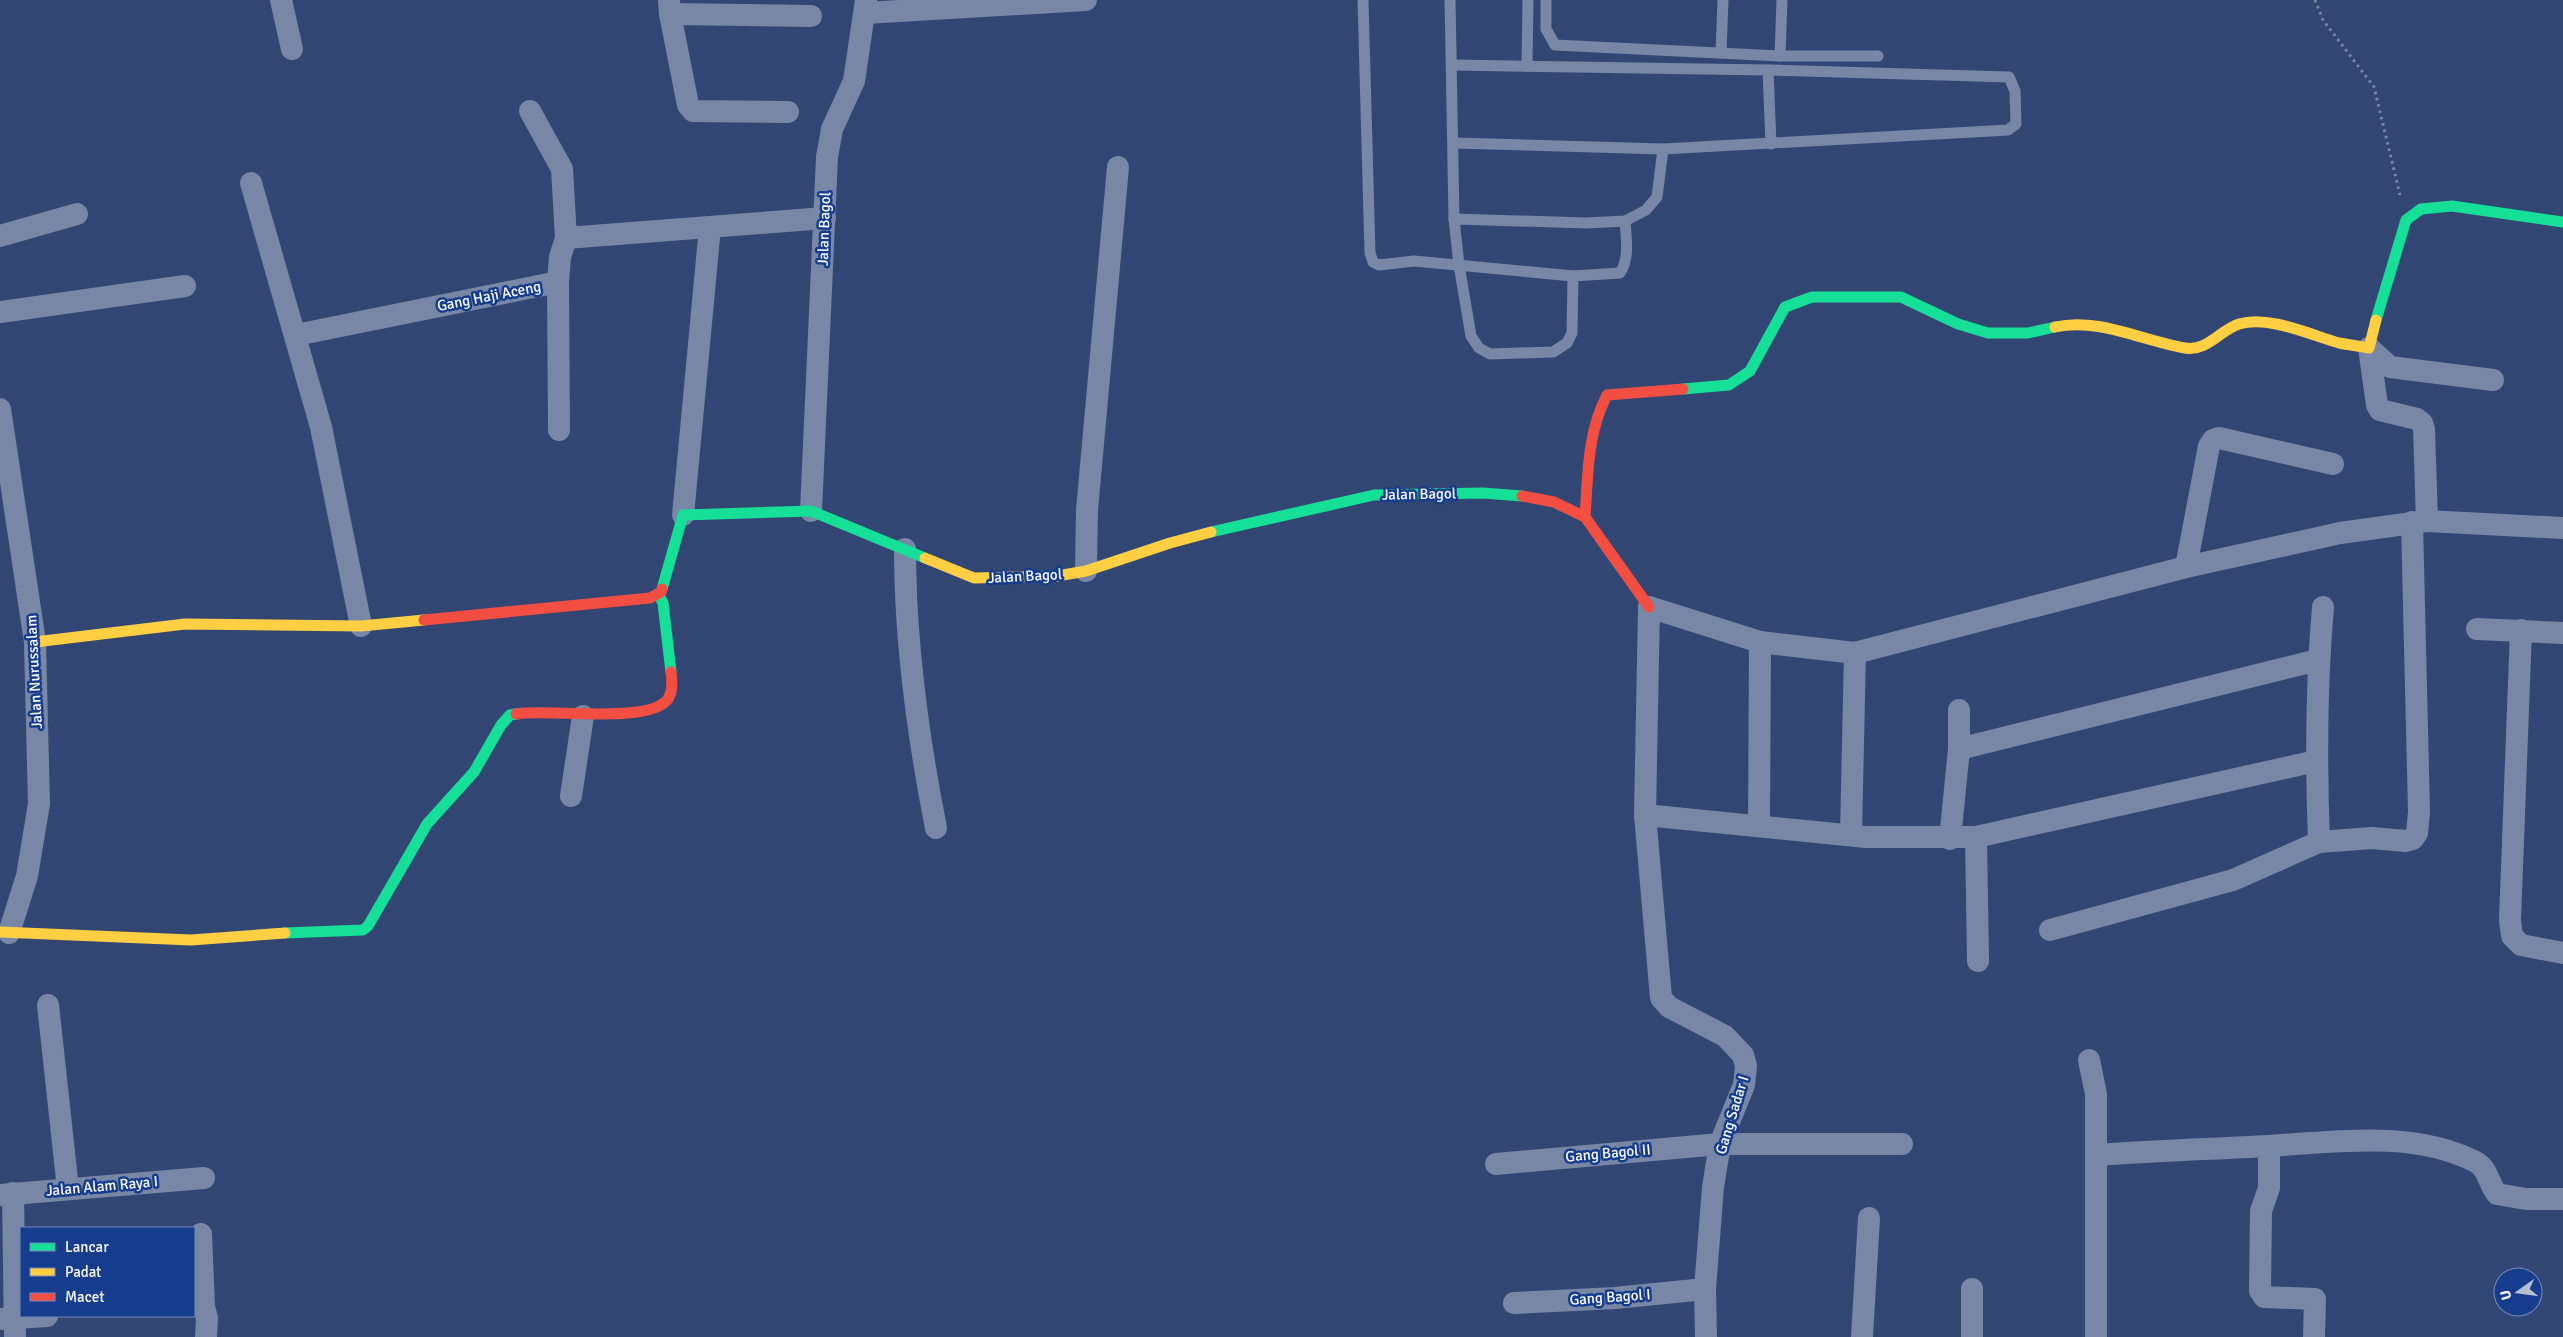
<svg xmlns="http://www.w3.org/2000/svg" width="2563" height="1337" viewBox="0 0 2563 1337" font-family="Signika,sans-serif">
<style>
.lines{fill:none;stroke-linecap:round;stroke-linejoin:round}
.path{stroke:#7887a6;stroke-width:3;stroke-dasharray:2.5 4;stroke-linecap:butt}
.lane{stroke:#7887a6;stroke-width:11}
.street{stroke:#7887a6;stroke-width:22}
.fast{stroke:#16e098;stroke-width:11}
.slow{stroke:#ffcf43;stroke-width:11}
.jam{stroke:#f24e42;stroke-width:11}
.labels{text-anchor:middle;dominant-baseline:central;stroke-width:5;stroke-linejoin:round;paint-order:stroke}
.street-label{font-size:15px;fill:#fff;stroke:#163c8e}
</style>
<rect width="100%" height="100%" fill="#314673"/>
<g class="lines">
<path class="path" d="M2315 0 2323 20 2374 87 2400 195"/>
<g class="lane">
<path d="M1363 0 1370 253 1373 262 1379 265 1414 261 1573 276 1620 273C1630 258 1626 238 1625 221"/>
<path d="M1450 0 1454 219 1459 265 1471 336 1479 348 1490 354 1553 352 1567 343 1572 333 1573 276"/>
<path d="M1546 0V29L1555 45 1780 56H1878"/>
<path d="M1721 53 1723 0"/>
<path d="M1780 56 1782 0"/>
<path d="M1452 65 1768 70 1771 144"/>
<path d="M1527 66 1528 0"/>
<path d="M1455 143 1663 149 1991 131 2008 130 2016 124 2015 91 2009 77 1768 70"/>
<path d="M1454 219 1586 223 1625 221 1646 210 1657 197 1663 149"/>
</g>
<g class="street">
<path d="M281 0 292 49"/>
<path d="M669 0 670 14 688 105 693 111 788 112"/>
<path d="M865 13 1086 0"/>
<path d="M670 14 811 16"/>
<path d="M530 111 562 169 566 238"/>
<path d="M251 183 321 427 361 626"/>
<path d="M0 236 77 214"/>
<path d="M558 282 559 430"/>
<path d="M0 312 185 286"/>
<path d="M296 335 558 282 560 257 566 238 825 218"/>
<path d="M2369 348 2377 405 2380 410 2417 419 2422 423 2424 429 2427 521"/>
<path d="M2369 348 2390 367 2493 380"/>
<path d="M0 409 35 642 39 804 27 876 9 933"/>
<path d="M811 511 827 157 832 129 854 81 866 0"/>
<path d="M683 515 710 227"/>
<path d="M905 549C905 643 918 737 936 828"/>
<path d="M2186 567 2209 446 2213 440 2219 438 2333 464"/>
<path d="M1086 571 1087 510 1118 167"/>
<path d="M2477 629 2563 633"/>
<path d="M2521 630 2510 920 2512 936 2521 945 2563 953"/>
<path d="M1959 749 2318 660"/>
<path d="M571 796 583 716"/>
<path d="M1645 815 1866 837H1976L2316 761"/>
<path d="M1759 825 1760 642"/>
<path d="M1851 834 1855 653"/>
<path d="M1976 837 1978 961"/>
<path d="M1950 839 1959 749V710"/>
<path d="M2319 842C2316 764 2316 686 2323 607"/>
<path d="M2050 930 2233 880 2319 842 2372 838 2406 841 2413 839 2417 833 2419 812 2412 522"/>
<path d="M48 1005 68 1189"/>
<path d="M2089 1060 2096 1094V1337"/>
<path d="M2269 1146V1188L2261 1211 2260 1291 2264 1297 2315 1299 2314 1337"/>
<path d="M2098 1155C2155 1151 2212 1149 2268 1146 2336 1142 2411 1130 2474 1161 2488 1167 2488 1183 2497 1194L2526 1199H2563"/>
<path d="M1496 1164 1720 1144H1902"/>
<path d="M13 1193 15 1337"/>
<path d="M0 1195 204 1178"/>
<path d="M201 1234 204 1307"/>
<path d="M1972 1289V1337"/>
<path d="M194 1303 204 1307 207 1318 206 1337"/>
<path d="M1514 1303 1615 1298 1705 1289"/>
<path d="M0 1319 47 1316"/>
<path d="M1706 1337 1705 1289 1713 1187 1720 1144 1744 1085 1746 1066 1743 1055 1725 1036 1669 1007 1661 998 1645 815 1649 607 1760 642 1855 653 2186 567 2340 533 2427 521 2563 528"/>
<path d="M1862 1337 1869 1218"/>
</g>
<g class="fast">
<path d="M2376 320 2406 220 2421 209 2452 206 2563 222"/>
<path d="M1683 389 1729 385 1750 371 1785 307 1812 297H1901L1958 324 1988 333H2028L2055 327"/>
<path d="M1211 532 1374 495 1483 493 1522 496"/>
<path d="M662 589 683 515 811 511 925 558"/>
<path d="M658 594 663 603 671 672"/>
<path d="M285 933 363 930 368 926 427 824 474 772 501 725 510 715 516 714"/>
</g>
<g class="slow">
<path d="M2055 327C2099 317 2142 341 2185 348 2207 352 2220 330 2239 324 2268 315 2311 335 2339 343 2349 345 2359 346 2369 348L2376 320"/>
<path d="M925 558 974 578 1057 576 1086 571 1170 543 1211 532"/>
<path d="M35 642 185 624 361 626 424 620"/>
<path d="M0 932 191 940 285 933"/>
</g>
<g class="jam">
<path d="M1522 496 1554 502 1585 517 1649 607"/>
<path d="M1585 517C1588 475 1587 433 1607 395L1683 389"/>
<path d="M424 620 650 598 661 592 662 589"/>
<path d="M516 714C546 708 649 725 668 699 673 691 672 681 671 672"/>
</g>
</g>
<g class="labels">
<g class="street-label">
<text transform="translate(824 229) rotate(-88)">Jalan Bagol</text>
<text transform="translate(489 296) rotate(-11)">Gang Haji Aceng</text>
<text transform="translate(1419 494) rotate(-1)">Jalan Bagol</text>
<text transform="translate(1025 576) rotate(-3)">Jalan Bagol</text>
<text transform="translate(34 672) rotate(-93)">Jalan Nurussalam</text>
<text transform="translate(1732 1115) rotate(-73)">Gang Sadar I</text>
<text transform="translate(1608 1153) rotate(-5)">Gang Bagol II</text>
<text transform="translate(102 1186) rotate(-5)">Jalan Alam Raya I</text>
<text transform="translate(1610 1297) rotate(-4)">Gang Bagol I</text>
</g>
</g>
<rect x="20" y="1227" width="175" height="90" fill="#163c8e" stroke="#738abb"/>
<rect x="30" y="1243" width="25" height="8" fill="#16e098" stroke="#738abb"/>
<text x="65" y="1252" font-size="15" fill="#ffffff">Lancar</text>
<rect x="30" y="1268" width="25" height="8" fill="#ffcf43" stroke="#738abb"/>
<text x="65" y="1277" font-size="15" fill="#ffffff">Padat</text>
<rect x="30" y="1293" width="25" height="8" fill="#f24e42" stroke="#738abb"/>
<text x="65" y="1302" font-size="15" fill="#ffffff">Macet</text>
<g transform="translate(2518 1292) rotate(256)"><circle r="24" fill="#163c8e" stroke="#738abb"/>
<path d="M0-4L9 19L0 12L-9 19Z" fill="#b7bece"/>
<text y="-8" font-size="14" font-weight="bold" text-anchor="middle" fill="#ffffff">U</text>
</g>
</svg>
